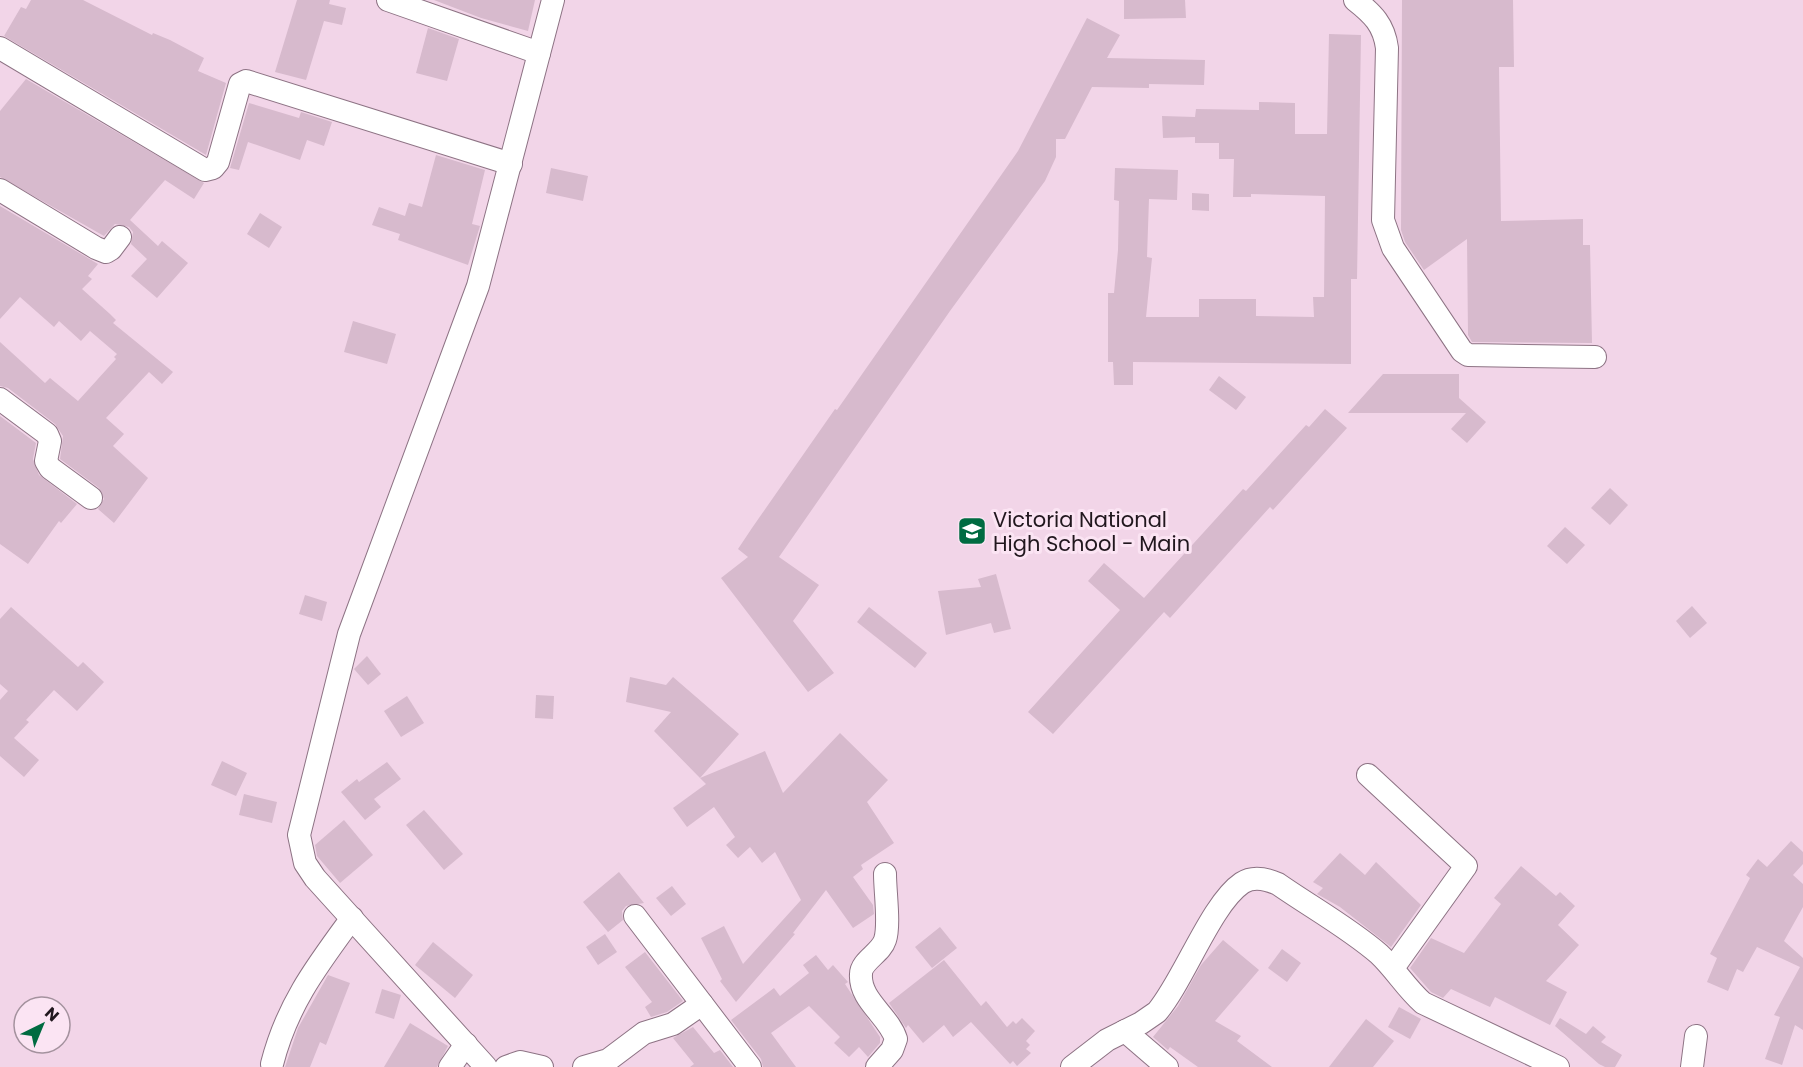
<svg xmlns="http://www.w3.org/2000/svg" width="1803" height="1067" viewBox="0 0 1803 1067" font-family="Poppins,sans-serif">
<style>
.building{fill:#d7bacd}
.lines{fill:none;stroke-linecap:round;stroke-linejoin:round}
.minor-casing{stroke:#8d7384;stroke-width:24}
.minor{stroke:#fff;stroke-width:22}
.labels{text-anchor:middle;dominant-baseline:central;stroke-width:6;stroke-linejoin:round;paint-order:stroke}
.poi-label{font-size:21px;fill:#21171e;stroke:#fbe4f3;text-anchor:start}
</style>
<rect width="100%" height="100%" fill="#f2d5e8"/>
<g class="building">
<path d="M31 0H83L152 35 153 33 170 40 204 58 198 71 226 83 206 155 4 36 21 7 26 9Z"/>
<path d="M297 0H330L329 4 346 8 342 25 324 21 306 80 275 72Z"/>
<path d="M434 0H535L528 31 481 18Z"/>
<path d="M1124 0H1185L1186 18 1124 19Z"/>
<path d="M1402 0H1513L1514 67H1499L1501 221 1583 219V245H1590L1592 343 1472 342 1468 335 1467 239 1424 270 1405 242 1401 230Z"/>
<path d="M1087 18 1120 35 1107 58 1205 60 1204 85 1149 84V88L1092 87 1065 139H1056V157L1045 181 950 311 779 557 819 585 793 621 834 673 808 692 721 578 748 557 738 549 752 528 835 409 837 410 1018 151Z"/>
<path d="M428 28 459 39 447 81 416 73Z"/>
<path d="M1329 34 1361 35 1357 279H1351V364L1133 362V385H1114L1113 362H1108V293H1114L1118 250 1119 201 1114 200 1115 168 1178 170 1177 200 1149 199 1147 257 1152 258 1146 317H1199V299H1256V316L1314 317 1313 297H1324L1325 196 1251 194V197H1233L1234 159H1219V143H1195V137L1163 138 1162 116 1195 117 1196 109 1259 110V102L1295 103V134H1327Z"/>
<path d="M26 79 204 183 194 199 165 180 130 220 158 246 162 241 188 263 157 298 131 276 147 259 131 244 133 232 129 227 115 224 104 236 0 177V111Z"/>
<path d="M249 103 299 118 301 112 332 122 324 146 307 140 300 160 248 142 239 170 230 168Z"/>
<path d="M436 155 485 170 472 224 480 226 468 265 398 240 400 234 372 225 379 207 405 216 409 203 422 207Z"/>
<path d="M551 168 588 176 583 201 546 193Z"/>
<path d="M1192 193 1209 194V211L1192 210Z"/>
<path d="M0 206 98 264 88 276 92 279 82 289 110 314 116 320 113 323 173 372 162 384 149 372 106 418 124 434 113 446 148 478 114 523 98 509 104 499 99 488 60 459 63 436 55 424 8 388 0 386V342L45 383 50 378 78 401 116 359 114 357 117 354 90 331 81 341 59 321 54 327 20 297 0 319Z"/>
<path d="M260 213 282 227 269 248 247 234Z"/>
<path d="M353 321 396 334 387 364 344 352Z"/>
<path d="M1383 374H1459V398L1486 422 1467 443 1451 429 1466 413H1348Z"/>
<path d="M1219 376 1246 397 1236 410 1209 390Z"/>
<path d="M1325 409 1347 428 1273 510 1270 507 1170 618 1164 612 1053 734 1028 712 1120 610 1088 581 1104 563 1144 598 1243 489 1246 491 1306 425 1309 427Z"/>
<path d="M0 416 36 443 33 459 39 475 77 504 61 523 59 521 28 564 0 544Z"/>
<path d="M1610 488 1628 505 1610 525 1591 508Z"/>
<path d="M1565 527 1585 545 1567 564 1547 546Z"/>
<path d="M996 574 1011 629 994 633 991 623 946 635 938 591 981 587 978 579Z"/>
<path d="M305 595 327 602 322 621 299 614Z"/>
<path d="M1692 606 1707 623 1690 638 1676 621Z"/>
<path d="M11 607 78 667 83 662 104 682 77 711 54 690 26 720 29 722 14 738 39 760 24 777 0 756V700L8 691 0 684V619Z"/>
<path d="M869 607 927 653 915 668 857 622Z"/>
<path d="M367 656 381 674 368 685 354 669Z"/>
<path d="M630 677 666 685 673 677 739 734 700 778 654 731 671 712 626 702Z"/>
<path d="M536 695 554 696 553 719 535 718Z"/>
<path d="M407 696 424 723 401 737 384 711Z"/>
<path d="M840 733 888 780 867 802 894 843 861 865 863 869 853 877 873 905 874 914 853 928 826 890 793 933 795 934 736 1002 720 981 722 979 701 938 724 926 743 964 801 900 775 852 762 863 750 847 738 858 726 845 735 837 714 807 687 827 673 808 706 784 700 778 765 751 783 793Z"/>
<path d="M222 761 247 773 236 796 211 785Z"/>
<path d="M387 762 401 779 374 799 381 807 365 820 341 792 357 779 359 782Z"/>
<path d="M244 794 277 802 272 823 239 815Z"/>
<path d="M424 810 463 854 444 870 406 825Z"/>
<path d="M344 820 373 855 340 883 317 856 315 845Z"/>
<path d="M1791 841 1803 852V864L1793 875 1803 884V907L1784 941 1803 958V1030L1795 1025 1782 1065 1765 1059 1780 1017 1774 1015 1800 967 1757 947 1743 972 1737 969 1728 991 1707 982 1717 958 1710 954 1750 878 1746 875 1758 859 1767 867Z"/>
<path d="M1340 853 1365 875 1376 862 1421 905 1391 947 1340 907 1317 894 1323 888 1313 882Z"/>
<path d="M1521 866 1556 896 1560 892 1575 906 1558 925 1579 945 1546 981 1567 992 1550 1025 1495 997 1490 1007 1451 989 1443 998 1431 992 1410 968 1431 938 1464 953 1501 904 1494 898Z"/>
<path d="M619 872 644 903 626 906 622 911 623 920 608 932 583 902Z"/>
<path d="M672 886 686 904 671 916 656 898Z"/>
<path d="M940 927 957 948 932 968 915 947Z"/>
<path d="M605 934 617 952 598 965 586 947Z"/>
<path d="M1223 940 1259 970 1215 1021 1241 1036 1237 1041 1272 1067H1198L1170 1047 1168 1050 1153 1037 1178 1006 1201 965Z"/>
<path d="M433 942 473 975 455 998 415 965Z"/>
<path d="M1282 949 1301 963 1287 982 1268 968Z"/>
<path d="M645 952 683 1001 667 1012 651 1017 645 1007 652 1002 625 967Z"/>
<path d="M816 955 828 970 833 965 848 982 845 984 880 1037V1043L868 1057 859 1047 849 1057 834 1043 840 1037 809 1006 771 1033 796 1067H763L761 1059 731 1020 774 988 780 996 809 973 803 965Z"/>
<path d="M944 960 981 1006 986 1001 1007 1027 1013 1021 1016 1024 1022 1018 1035 1031 1026 1041 1030 1045 1026 1049 1031 1053 1017 1066 1013 1061 1010 1064 971 1022 953 1037 944 1025 923 1043 908 1025 906 1028 889 1003Z"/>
<path d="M328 975 350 983 326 1045 320 1042 310 1067H285L298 1028Z"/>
<path d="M382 989 401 995 394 1019 375 1013Z"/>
<path d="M1399 1007 1421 1019 1410 1039 1388 1027Z"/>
<path d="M1560 1018 1586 1034 1593 1026 1606 1037 1601 1042 1622 1055 1615 1067H1605L1599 1064 1555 1026Z"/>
<path d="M1366 1019 1394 1041 1373 1067H1329Z"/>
<path d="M410 1023 448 1046 437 1067H384Z"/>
<path d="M693 1027 714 1053 720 1050 733 1067H690L694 1064 673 1038Z"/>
</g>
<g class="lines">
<g class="minor-casing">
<g id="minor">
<path d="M388 0 539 53"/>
<path d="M1355 0C1373 14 1384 25 1387 48L1383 220 1393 248 1462 351 1468 355 1595 357"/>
<path d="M0 48 205 170 213 168 218 162 240 84 246 81 511 164"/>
<path d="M0 190 96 248 106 252 111 249 120 237"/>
<path d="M0 399 47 434 50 441 46 461 50 468 91 498"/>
<path d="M1368 775 1466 866 1393 968"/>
<path d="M635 916 750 1067"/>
<path d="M1125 1031 1167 1067"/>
<path d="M272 1064C287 1005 316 967 352 918"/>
<path d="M450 1067 466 1044"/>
<path d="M486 1067 315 878 305 863 299 835 349 634 478 286 553 0"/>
<path d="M506 1067 520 1062 542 1067"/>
<path d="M584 1067 608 1060 644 1033 673 1024 702 1004"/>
<path d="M877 1067 892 1050 896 1039C889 1016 859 1000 861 974 861 961 881 953 885 940 890 925 885 892 885 874"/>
<path d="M1072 1067 1107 1040 1141 1023 1157 1012C1184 980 1211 904 1242 883 1254 875 1267 879 1278 884 1311 907 1349 928 1379 954 1395 969 1406 988 1423 1003L1558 1067"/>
<path d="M1692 1067 1696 1036"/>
</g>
</g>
<use href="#minor" class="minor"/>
</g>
<defs>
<g id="school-square" transform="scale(1.5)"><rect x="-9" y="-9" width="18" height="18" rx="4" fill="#006b41" stroke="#fbe4f3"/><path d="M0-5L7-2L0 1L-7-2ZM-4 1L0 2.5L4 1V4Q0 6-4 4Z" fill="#fff"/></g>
</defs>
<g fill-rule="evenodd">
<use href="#school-square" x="972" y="531"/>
</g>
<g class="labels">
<g class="poi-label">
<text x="993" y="519">Victoria National<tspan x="993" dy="24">High School - Main</tspan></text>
</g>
</g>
<g transform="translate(42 1025) rotate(43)"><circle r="28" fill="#fbe4f3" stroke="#a4929e" stroke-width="1.5"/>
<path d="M0-4.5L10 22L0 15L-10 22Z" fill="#006b41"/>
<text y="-9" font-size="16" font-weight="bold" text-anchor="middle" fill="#21171e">N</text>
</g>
</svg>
